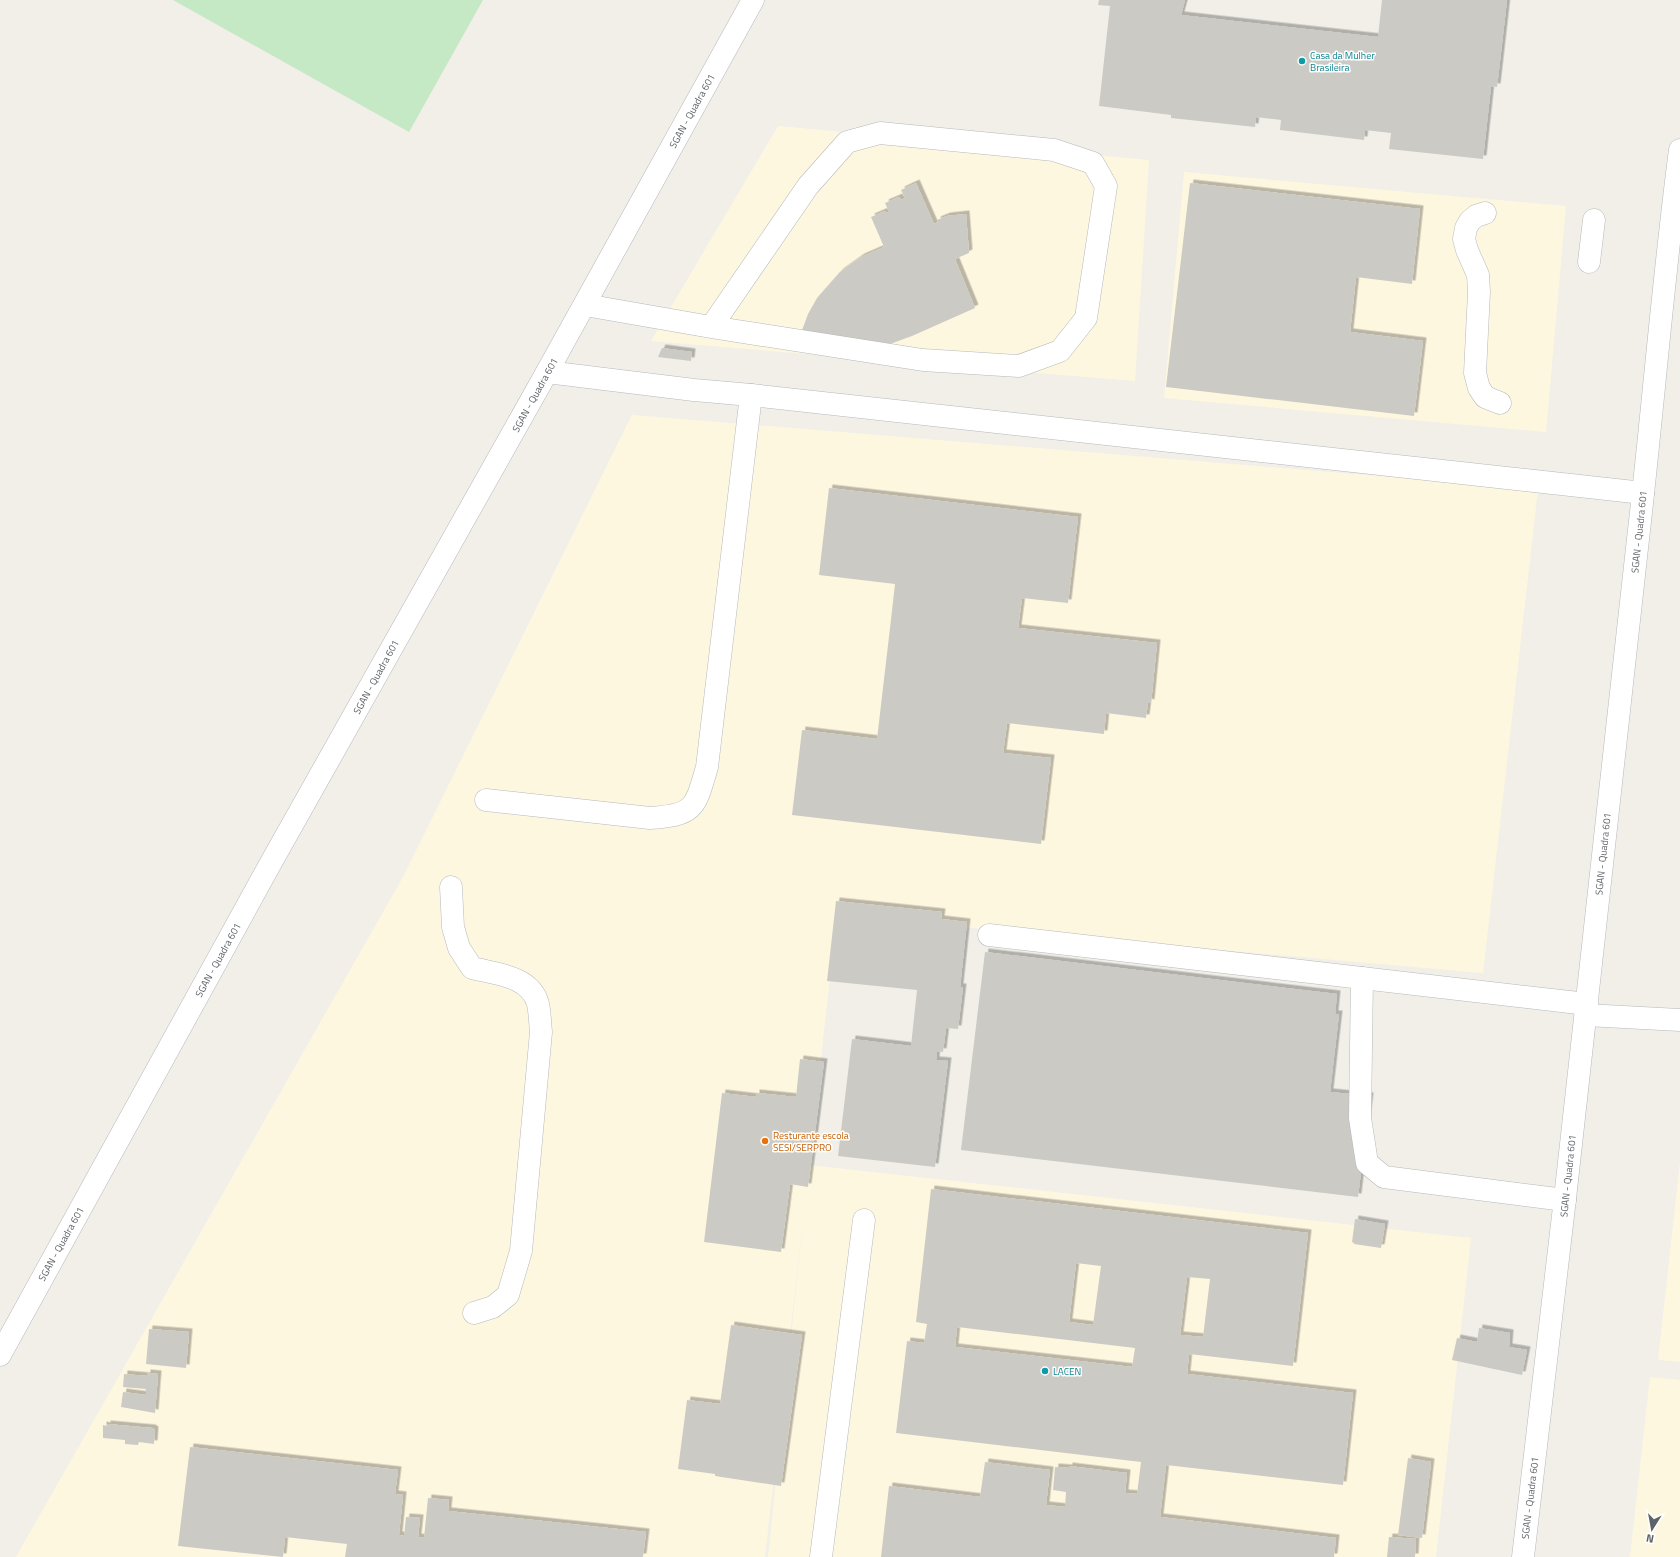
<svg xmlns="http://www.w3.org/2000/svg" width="1680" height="1557" viewBox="0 0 1680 1557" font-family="'Titillium Web',sans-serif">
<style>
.commercial{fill:#fef7e0}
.green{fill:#c5e8c5}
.building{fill:#cccac5;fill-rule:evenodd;filter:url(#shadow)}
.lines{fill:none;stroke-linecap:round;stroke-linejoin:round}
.minor-casing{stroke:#b5b8bc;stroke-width:23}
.minor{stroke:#fff;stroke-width:22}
.culture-dot{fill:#0f9aa8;stroke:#fff;stroke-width:1.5}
.food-dot{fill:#e8710a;stroke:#fff;stroke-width:1.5}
.labels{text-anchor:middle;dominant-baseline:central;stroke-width:3;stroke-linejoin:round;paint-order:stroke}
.culture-label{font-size:10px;fill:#0d838f;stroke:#fff;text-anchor:start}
.street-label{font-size:10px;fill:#5f6368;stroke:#fff}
.food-label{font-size:10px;fill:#c56008;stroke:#fff;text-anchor:start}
</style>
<defs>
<filter id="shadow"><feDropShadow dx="3.5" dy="-3.5" stdDeviation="0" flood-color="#0004"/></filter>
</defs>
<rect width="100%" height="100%" fill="#f1efe8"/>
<g class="commercial">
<path d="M778 126 1149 160 1135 381 651 341Z"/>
<path d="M1184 172 1566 206 1546 432 1164 398Z"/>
<path d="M632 415 1538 489 1483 973 837 916 809 1165 1471 1238 1436 1557H768L805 1203 765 1557H16L403 877Z"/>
<path d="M1680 1162V1362L1658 1360Z"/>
<path d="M1650 1377 1680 1380V1557H1630Z"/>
</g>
<path class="green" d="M173 0H483L409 132Z"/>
<g class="building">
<path d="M1099 0H1185L1181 15 1378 37 1382 0H1507L1497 87 1491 86 1483 159 1389 149 1391 133 1365 130 1364 140 1280 130 1281 120 1256 117 1255 127 1171 118V115L1099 106 1110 6 1098 5Z"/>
<path d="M916 183 934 224 938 222 937 220 947 216 966 214 969 253 955 259 975 308 912 336 890 344 801 333 808 314 817 298 840 272 861 257 884 247 871 217 885 211 886 213 889 212 885 203 899 197 901 200 905 198 901 190Z"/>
<path d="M1190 183 1420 209 1412 284 1356 277 1350 332 1423 341 1414 416 1166 387Z"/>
<path d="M662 348 692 352 691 361 658 357Z"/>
<path d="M829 488 1078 517 1068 603 1022 598 1018 628 1157 643 1151 703 1148 702 1146 718 1106 713 1104 734 1007 723 1003 753 1051 758 1041 844 792 815 802 730 877 739 890 628 895 584 819 575Z"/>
<path d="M836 901 942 912 941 919 967 922 960 987H963L958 1029 946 1028 943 1052 937 1051 936 1060 948 1061 935 1167 838 1156 852 1039 911 1046 917 990 827 981Z"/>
<path d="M985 952 1337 994 1335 1014H1339L1330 1092 1370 1096 1358 1197 961 1150Z"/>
<path d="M800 1059 824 1062 808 1187 790 1184 781 1252 704 1242 722 1093 756 1097V1093L796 1097Z"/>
<path d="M931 1189 1308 1233 1293 1366 1189 1354 1187 1374 1353 1393 1343 1485 1166 1465 1160 1517 1336 1538 1334 1557H881L889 1486 980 1497 985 1462 1050 1470 1046 1505 1065 1507 1066 1492 1053 1490 1055 1467 1069 1468V1466L1127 1473 1125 1493 1137 1494 1141 1462 896 1433 907 1341 924 1343 927 1324 916 1322ZM1076 1263 1101 1266 1093 1325 1069 1322ZM1187 1277 1210 1279 1203 1337 1180 1335ZM957 1327 1135 1348 1132 1367 955 1347Z"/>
<path d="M1355 1219 1385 1224 1381 1248 1354 1244V1243L1352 1242Z"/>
<path d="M731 1325 802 1335 781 1486 715 1476V1474L678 1469 687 1400 720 1404Z"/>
<path d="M1479 1328 1510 1333 1509 1347 1527 1350 1522 1375 1452 1360 1457 1338 1477 1342Z"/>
<path d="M149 1329 189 1332 186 1368 146 1364Z"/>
<path d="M147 1373 158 1374 155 1413 121 1407 123 1392 146 1395V1392H145L146 1389 123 1387 124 1374 147 1376Z"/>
<path d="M107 1424 152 1428 155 1430 154 1444 139 1442 138 1445 125 1444V1440L103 1438V1425L107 1426Z"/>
<path d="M190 1447 398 1470 395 1494 403 1495 399 1535 404 1536 406 1517 420 1518 418 1537 424 1538 428 1498 449 1500 448 1511 646 1532 643 1557H345L347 1544 285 1537 283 1557 178 1546Z"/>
<path d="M1408 1458 1431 1462 1422 1538 1398 1535Z"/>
<path d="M1389 1537 1416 1539 1415 1557H1387Z"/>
</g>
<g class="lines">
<g class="minor-casing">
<g id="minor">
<path d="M1485 213 1476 216 1470 221 1466 228 1464 239 1467 250 1478 275 1479 292 1475 373 1479 388 1485 397 1500 403"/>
<path d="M1589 262 1594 220"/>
<path d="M585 305 711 327 923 360 1019 366 1060 351 1086 318 1106 186 1093 163 1054 150 880 133 847 142 808 186 711 327"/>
<path d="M547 372 694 390 751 395 1643 493"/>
<path d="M486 800 650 818C695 815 695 808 707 767L751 395"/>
<path d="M451 887 453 927 459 948 472 968C496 974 531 976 538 1004 540 1013 540 1023 541 1032L521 1251 508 1295 493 1307 474 1313"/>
<path d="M989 935 1587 1004"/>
<path d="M1362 978 1360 1118 1367 1163 1384 1177 1565 1200"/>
<path d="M1586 1015 1680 1020"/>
<path d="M0 1355 273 859 547 372 753 0"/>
<path d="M821 1557 864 1220"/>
<path d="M1523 1557C1564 1218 1601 878 1638 539 1653 409 1663 279 1680 150"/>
</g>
</g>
<use href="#minor" class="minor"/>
</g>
<g class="culture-dot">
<circle cx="1302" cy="61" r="4"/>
<circle cx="1045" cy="1371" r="4"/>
</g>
<circle class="food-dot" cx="765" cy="1141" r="4"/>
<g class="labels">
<g class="culture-label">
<text x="1310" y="55">Casa da Mulher<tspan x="1310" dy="12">Brasileira</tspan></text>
<text x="1053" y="1371">LACEN</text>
</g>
<g class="street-label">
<text transform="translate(692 111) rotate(-61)">SGAN - Quadra 601</text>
<text transform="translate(535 395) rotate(-61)">SGAN - Quadra 601</text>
<text transform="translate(1639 532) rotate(-84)">SGAN - Quadra 601</text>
<text transform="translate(376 677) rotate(-61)">SGAN - Quadra 601</text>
<text transform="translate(1603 854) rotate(-84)">SGAN - Quadra 601</text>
<text transform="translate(218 960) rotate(-61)">SGAN - Quadra 601</text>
<text transform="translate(1568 1176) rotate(-84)">SGAN - Quadra 601</text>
<text transform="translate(61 1244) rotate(-61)">SGAN - Quadra 601</text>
<text transform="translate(1530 1498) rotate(-83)">SGAN - Quadra 601</text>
</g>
<g class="food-label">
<text x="773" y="1135">Resturante escola<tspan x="773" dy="12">SESI/SERPRO</tspan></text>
</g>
</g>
<g transform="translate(1652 1529) rotate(191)" stroke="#ffffff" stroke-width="3" paint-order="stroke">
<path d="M0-3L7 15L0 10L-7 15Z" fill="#5f6368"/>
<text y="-6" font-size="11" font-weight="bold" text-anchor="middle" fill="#5f6368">N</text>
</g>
</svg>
